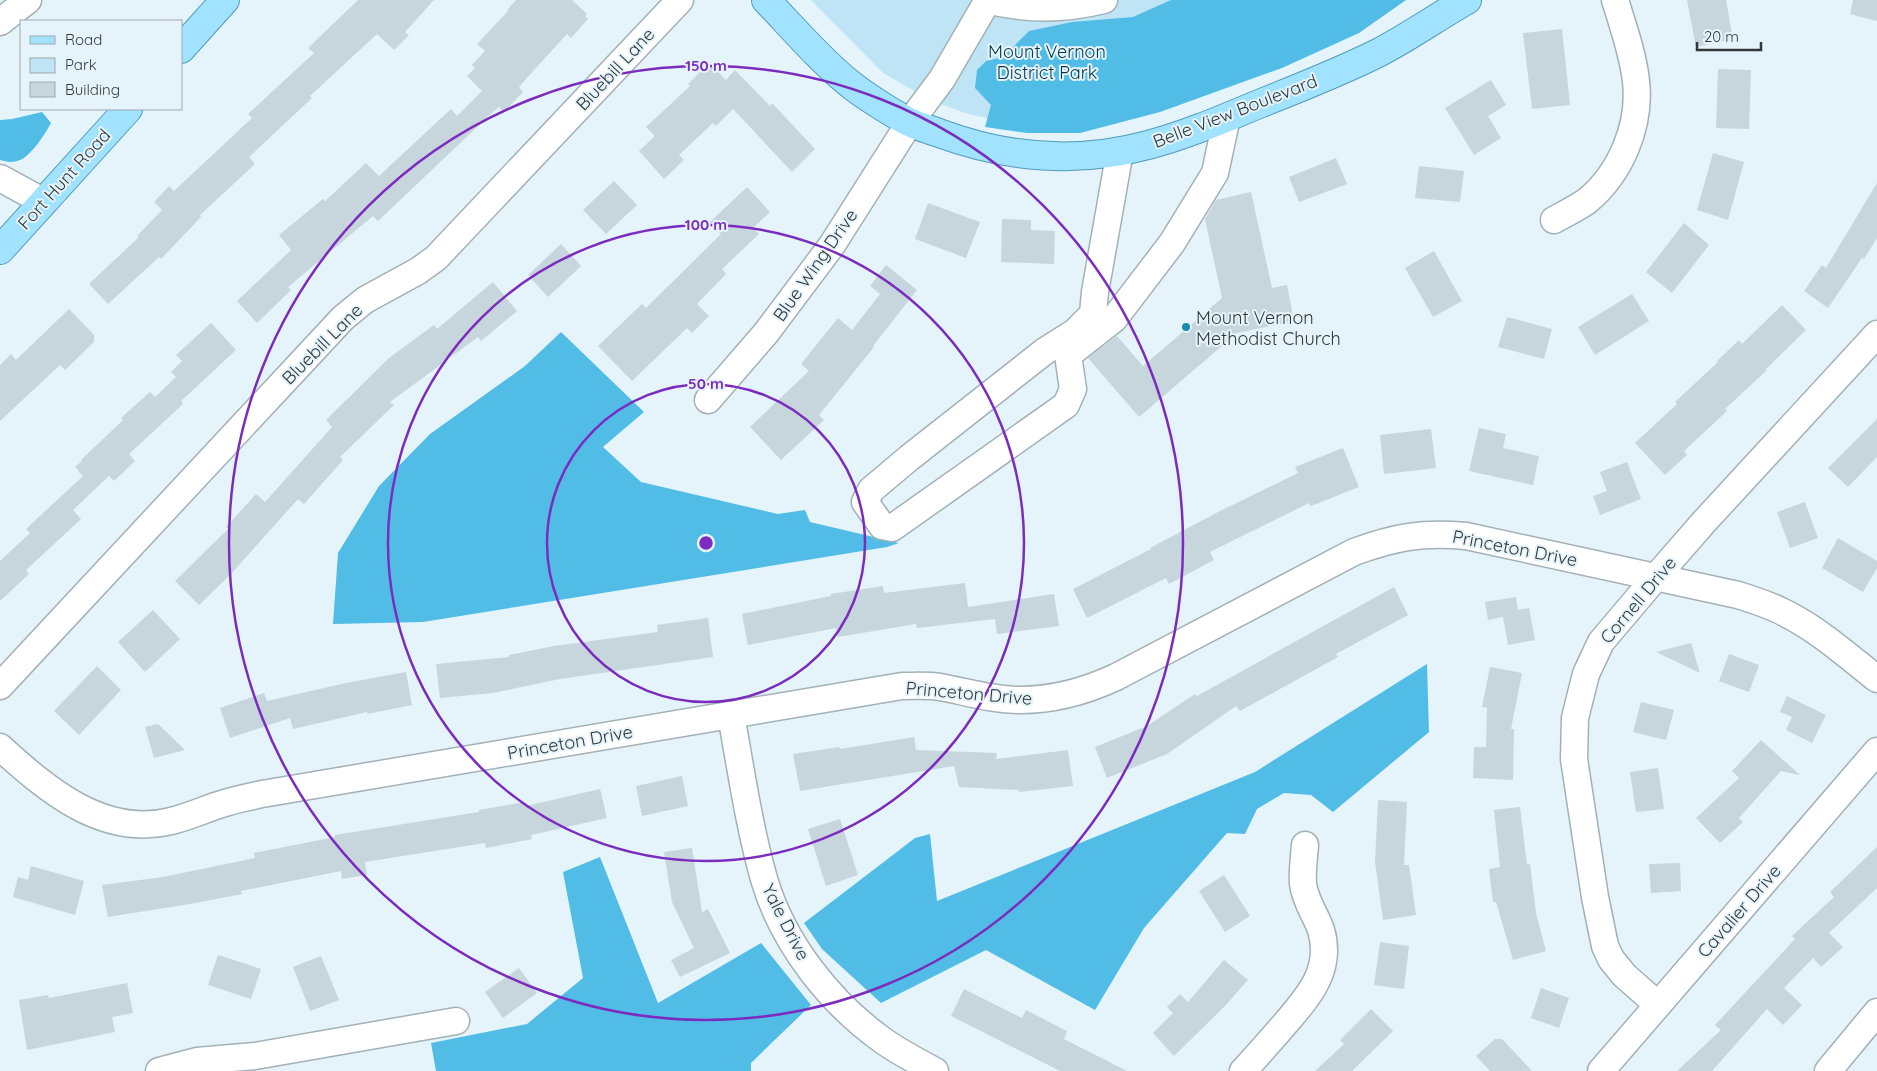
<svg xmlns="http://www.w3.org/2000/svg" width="1877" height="1071" viewBox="0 0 1877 1071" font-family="Quicksand,sans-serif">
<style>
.green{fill:#bfe4f5}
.forest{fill:#51bde7}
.building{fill:#c7d5dc}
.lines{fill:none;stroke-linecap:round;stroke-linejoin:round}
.minor-casing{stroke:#a3b1b7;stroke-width:29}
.major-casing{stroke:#519bb9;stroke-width:30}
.minor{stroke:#fff;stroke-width:26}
.major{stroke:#a1e3fe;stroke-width:28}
.ring{fill:none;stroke:#7b2cbf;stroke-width:2.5}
.poi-dot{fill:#1a8ab0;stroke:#e5f4fb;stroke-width:2}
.labels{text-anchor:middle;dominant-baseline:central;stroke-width:4;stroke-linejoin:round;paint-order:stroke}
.park-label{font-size:18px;fill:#053849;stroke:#e5f4fb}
.street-label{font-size:18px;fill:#32383a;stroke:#e5f4fb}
.poi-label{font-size:18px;fill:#32383a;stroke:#e5f4fb;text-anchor:start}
.centre{fill:#7b2cbf;stroke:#e5f4fb;stroke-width:2.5}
.ring-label{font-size:15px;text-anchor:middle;font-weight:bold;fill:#7b2cbf;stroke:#e5f4fb;stroke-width:4;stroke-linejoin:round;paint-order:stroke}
</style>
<rect width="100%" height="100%" fill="#e5f4fb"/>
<path class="green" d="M811 0H1389L1000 121 965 113 930 100 883 73Z"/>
<g class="forest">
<path d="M1171 0H1406L1359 33 1282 68 1160 112 1080 133H1027L985 127 991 105 975 88 977 70 986 61 1003 57 1029 31 1072 22 1133 17Z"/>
<path d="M42 112 51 123C46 133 30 157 20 160 13 163 7 162 0 160V120L12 119Z"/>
<path d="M561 332 644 412 603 447 641 482 778 514 805 510 810 522 899 543 887 547 423 622 333 624 338 553 379 486 430 434 525 366Z"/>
<path d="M1427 664 1429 732 1333 812 1311 795 1284 793 1257 809 1245 834 1227 833 1144 928 1095 1010 986 950 881 1003 822 949 804 923 915 838 930 834 937 901 1255 772Z"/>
<path d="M600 857 658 1003 761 943 811 1005 751 1063V1071H436L431 1043 527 1024 583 978 563 872Z"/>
</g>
<g class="building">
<path d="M358 0H434L405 32 409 35 394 50 377 34 310 96 312 98 249 157 255 164 200 215 201 217 161 259 159 257 108 304 89 284 139 237 137 236 162 210 154 202 169 186 174 191 252 118 248 114 314 53 308 48Z"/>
<path d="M516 0H572L587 14 585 16 588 19 571 38 567 34 534 70 519 87 523 92 504 112 499 107 494 111 378 221 373 216 288 287 291 290 257 323 237 301 291 250 279 235 323 199 325 201 366 163 379 176 451 109 457 116 482 91 467 76 475 68 472 65 485 51 477 44 508 11 507 10Z"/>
<path d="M1687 0H1726L1733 39 1696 47Z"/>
<path d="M1853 0H1877V21L1850 14Z"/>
<path d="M1562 29 1570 105 1532 109 1523 33Z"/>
<path d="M709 63 726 80 735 70 770 106 772 103 815 149 792 172 733 109 716 126 713 123 679 155 684 160 664 179 639 151 655 136 646 127 690 86 688 84Z"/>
<path d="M1718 69 1751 70 1749 129 1716 128Z"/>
<path d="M1491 80 1506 105 1488 116 1501 138 1474 155 1445 108Z"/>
<path d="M1713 153 1744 162 1728 220 1697 210Z"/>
<path d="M1336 158 1347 184 1299 202 1289 177Z"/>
<path d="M1419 166 1464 171 1460 202 1415 198Z"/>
<path d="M614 181 637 205 606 234 583 210Z"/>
<path d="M1877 183V238L1864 259 1862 258 1828 308 1804 291 1822 265 1826 268Z"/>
<path d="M747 187 770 212 753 228 759 234 722 269 726 274 697 304 709 316 692 333 687 328 632 381 598 346 642 304 646 308 721 234 710 222Z"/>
<path d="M1251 192 1272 288 1287 285 1294 321 1237 333 1139 417 1088 358 1117 336 1143 366 1222 298 1205 219 1216 200Z"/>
<path d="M928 203 980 222 966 258 915 239Z"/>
<path d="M1002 219 1031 220V230L1055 231 1054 264 1001 262Z"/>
<path d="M1684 223 1709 245 1672 293 1646 272Z"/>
<path d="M561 244 581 266 548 297 528 275Z"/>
<path d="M1434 251 1462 301 1433 317 1405 268Z"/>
<path d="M886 265 917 290 873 346 874 347 819 415 824 420 781 460 750 427 809 371 801 364 838 318 852 330 880 294 870 286Z"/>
<path d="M493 282 517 311 481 341 478 337 390 402 394 405 340 457 343 460 304 504 298 499 230 575 199 605 175 581 228 529 226 527 256 494 265 502 332 427 326 420 389 358 434 325 437 329Z"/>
<path d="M1632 294 1649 321 1595 355 1578 327Z"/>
<path d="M1782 305 1806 330 1766 369 1767 370 1725 409 1727 411 1684 451 1687 455 1665 475 1635 443 1677 404 1675 402 1718 362 1717 361 1739 340 1742 344Z"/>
<path d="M69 309 94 335V342L65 370 60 365 0 421V365L11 354 16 360Z"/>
<path d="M1507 317 1552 329 1544 359 1498 347Z"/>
<path d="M211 323 236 350 181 401 183 404 129 454 135 461 114 481 109 476 73 510 81 519 26 570 29 574 0 601V561L30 533 26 529 83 476 75 467 82 461 81 460 123 420 121 418 150 392 155 397 176 377 171 372 182 361 176 355Z"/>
<path d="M1877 419V457L1848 487 1828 468Z"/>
<path d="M1479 428 1506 434 1503 448 1539 456 1533 485 1469 471Z"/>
<path d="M1431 429 1436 468 1384 474 1380 435Z"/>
<path d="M1343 448 1359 487 1311 506 1309 503 1210 552 1214 560 1169 584 1166 578 1087 618 1073 589 1151 549 1150 548 1220 511 1298 473 1295 467Z"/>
<path d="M1627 462 1641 499 1600 515 1593 496 1607 491 1600 472Z"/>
<path d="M1805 502 1818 538 1790 548 1777 512Z"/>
<path d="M1838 538 1877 561V568L1863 592 1822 568Z"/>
<path d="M965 583 968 607 1054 594 1059 626 997 634 995 619 917 628 916 624 838 637 836 628 748 645 742 614 831 596V594L883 586 884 593Z"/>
<path d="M1394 587 1408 615 1336 654 1338 657 1240 711 1236 706 1167 754 1107 778 1095 747 1147 726 1195 694 1197 696Z"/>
<path d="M1516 597 1518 610 1529 608 1535 640 1508 645 1503 617 1488 620 1485 602Z"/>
<path d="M153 610 180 639 145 672 118 642Z"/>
<path d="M708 618 713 657 560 679 493 693 440 698 436 664 509 657V655L554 646 658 632 657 625Z"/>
<path d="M1691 643 1700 673 1656 652Z"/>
<path d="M1729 654 1759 665 1749 692 1719 681Z"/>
<path d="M97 666 121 690 79 735 54 711Z"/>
<path d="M1490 667 1522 673 1511 729H1514L1513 780 1473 778 1474 747H1486L1487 708 1482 707Z"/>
<path d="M406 672 412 705 367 714V712L293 729 290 718 230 738 220 708 264 693 267 701 346 683Z"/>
<path d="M1787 696 1826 715 1812 743 1786 730 1792 717 1780 712Z"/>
<path d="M1641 702 1674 710 1666 740 1633 732Z"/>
<path d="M158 724 185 750 154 758 145 727Z"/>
<path d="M914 737 916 750 997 753 996 759 1068 750 1073 786 1019 792V790L959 787 954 766 800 791 793 754 839 747 840 749Z"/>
<path d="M1761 740 1800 775 1781 771 1739 818 1743 822 1720 843 1696 818 1739 778 1732 771Z"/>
<path d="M1658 768 1664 809 1636 812 1630 772Z"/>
<path d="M682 776 688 806 642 816 636 786Z"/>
<path d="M600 789 607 818 531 835 532 839 486 848 485 843 365 862 367 875 342 879 341 871 241 891 242 894 190 904 108 917 102 885 163 877 255 858 254 853 335 837V835L479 812V810L525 802 526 806Z"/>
<path d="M1378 800 1407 802 1404 865H1409L1416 915 1383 920 1375 862Z"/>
<path d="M1520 807 1527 864H1530L1536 913 1546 951 1513 960 1496 902H1493L1489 869 1500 867 1494 810Z"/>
<path d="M840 819 858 875 826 886 808 829Z"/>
<path d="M1877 847V888L1829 933 1843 947 1821 967 1813 958 1784 988 1802 1005 1783 1025 1767 1009 1712 1071H1677L1721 1030 1715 1025 1795 939 1792 936 1834 897 1830 892Z"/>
<path d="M692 848 702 912 708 909 730 953 680 977 671 960 694 948 672 902 664 852Z"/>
<path d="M1680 863 1681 891 1651 893 1649 864Z"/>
<path d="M31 866 84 881 75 915 13 897 18 877 28 880Z"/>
<path d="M1224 875 1250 916 1225 932 1199 891Z"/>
<path d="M1380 942 1409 946 1404 989 1374 985Z"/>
<path d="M218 955 261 969 251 999 208 985Z"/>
<path d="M321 956 339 1000 310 1011 293 967Z"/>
<path d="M1224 960 1248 980 1224 1007 1174 1056 1153 1033 1173 1013 1167 1007 1180 994 1188 1002Z"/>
<path d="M519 968 537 993 503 1018 485 992Z"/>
<path d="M127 983 133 1013 112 1017 115 1032 27 1050 19 1000 48 995 49 998Z"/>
<path d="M1541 988 1569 998 1559 1028 1531 1018Z"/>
<path d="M964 989 1022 1018 1026 1010 1067 1031 1064 1039 1127 1071H1060L951 1016Z"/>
<path d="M1371 1009 1393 1031 1352 1071H1315L1344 1044 1340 1040Z"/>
<path d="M1495 1039H1502L1532 1071H1490L1476 1056Z"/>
</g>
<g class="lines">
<g class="minor-casing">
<g id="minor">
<path d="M986 0C1028 10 1062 10 1104 0"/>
<path d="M0 22 28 0"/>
<path d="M1120 151 1095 292 1093 314 1075 332 1045 351 909 458 871 490 865 502 882 526 892 528 1066 405 1073 389 1068 355 1114 319 1172 243 1215 173 1227 117"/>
<path d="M0 178 44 202"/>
<path d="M1554 220C1565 214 1577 208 1587 201 1621 173 1641 125 1636 81 1633 54 1623 26 1615 0"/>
<path d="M708 400 766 333 832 245 910 122 942 79 988 0"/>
<path d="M0 686 343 318 365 300 418 271 436 258 680 0"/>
<path d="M731 715C741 770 749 826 764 879 783 944 831 1004 885 1042 901 1053 918 1062 935 1071"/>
<path d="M0 747C46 789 103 838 171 821 189 817 207 808 225 803 237 799 250 797 262 794L902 686C915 686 928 685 940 687 967 692 993 700 1020 700 1054 700 1086 691 1116 677L1354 552C1395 537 1422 532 1466 536L1738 595C1754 600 1770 605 1785 613 1819 630 1848 656 1877 679"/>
<path d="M1658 1005 1624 975 1611 959 1605 946 1595 897 1574 759 1575 718 1586 674 1601 642 1656 577 1703 523 1877 334"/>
<path d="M159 1071 197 1061 255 1056 456 1021"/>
<path d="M1243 1071C1257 1056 1271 1040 1284 1025 1308 997 1333 970 1321 930 1316 915 1305 901 1303 884 1302 872 1304 858 1305 845"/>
<path d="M1601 1071 1877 751"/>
<path d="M1828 1071 1877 1012"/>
</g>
</g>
<g class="major-casing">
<g id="major">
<path d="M766 0C793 28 819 59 850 84 865 96 892 113 909 122 919 127 929 129 939 133 1006 158 1078 164 1148 145 1186 135 1223 119 1259 104 1299 88 1340 72 1378 53 1409 37 1437 17 1467 0"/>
<path d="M181 49 225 0"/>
<path d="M0 250 128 109"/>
</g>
</g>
<use href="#minor" class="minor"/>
<use href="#major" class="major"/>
</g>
<g class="ring">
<circle cx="706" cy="543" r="159"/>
<circle cx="706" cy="543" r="318"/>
<circle cx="706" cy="543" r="477"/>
</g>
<circle class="poi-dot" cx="1186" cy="327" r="5"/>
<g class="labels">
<g class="park-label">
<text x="1047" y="51">Mount Vernon<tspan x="1047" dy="21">District Park</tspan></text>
</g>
<g class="street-label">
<text transform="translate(615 69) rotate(-47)">Bluebill Lane</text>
<text transform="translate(1235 111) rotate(-21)">Belle View Boulevard</text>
<text transform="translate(64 179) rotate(-48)">Fort Hunt Road</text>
<text transform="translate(815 265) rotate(-55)">Blue Wing Drive</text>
<text transform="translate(322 344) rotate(-45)">Bluebill Lane</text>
<text transform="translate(1515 548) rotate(11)">Princeton Drive</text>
<text transform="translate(1638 600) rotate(-50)">Cornell Drive</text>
<text transform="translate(969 693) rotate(5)">Princeton Drive</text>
<text transform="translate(570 742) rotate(-10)">Princeton Drive</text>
<text transform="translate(1739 911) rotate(-49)">Cavalier Drive</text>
<text transform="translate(786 922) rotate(63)">Yale Drive</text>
</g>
<g class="poi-label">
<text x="1196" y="317">Mount Vernon<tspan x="1196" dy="21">Methodist Church</tspan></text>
</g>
</g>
<circle cx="706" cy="543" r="8" class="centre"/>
<g class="ring-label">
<text x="706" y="71">150 m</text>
<text x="706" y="230">100 m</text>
<text x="706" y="389">50 m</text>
</g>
<rect x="20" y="20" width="162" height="90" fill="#e5f4fb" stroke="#9da9ae"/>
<rect x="30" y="36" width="25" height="8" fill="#a1e3fe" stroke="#9da9ae"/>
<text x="65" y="45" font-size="15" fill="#32383a">Road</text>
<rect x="30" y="58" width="25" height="15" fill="#bfe4f5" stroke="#9da9ae"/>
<text x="65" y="70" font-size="15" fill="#32383a">Park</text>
<rect x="30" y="82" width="25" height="15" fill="#c7d5dc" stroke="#9da9ae"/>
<text x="65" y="95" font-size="15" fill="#32383a">Building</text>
<path d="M1697 42v8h64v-8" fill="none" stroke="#32383a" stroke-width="2.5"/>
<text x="1704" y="42" font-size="15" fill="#32383a" stroke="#e5f4fb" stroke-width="4" paint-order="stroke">20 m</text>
</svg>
